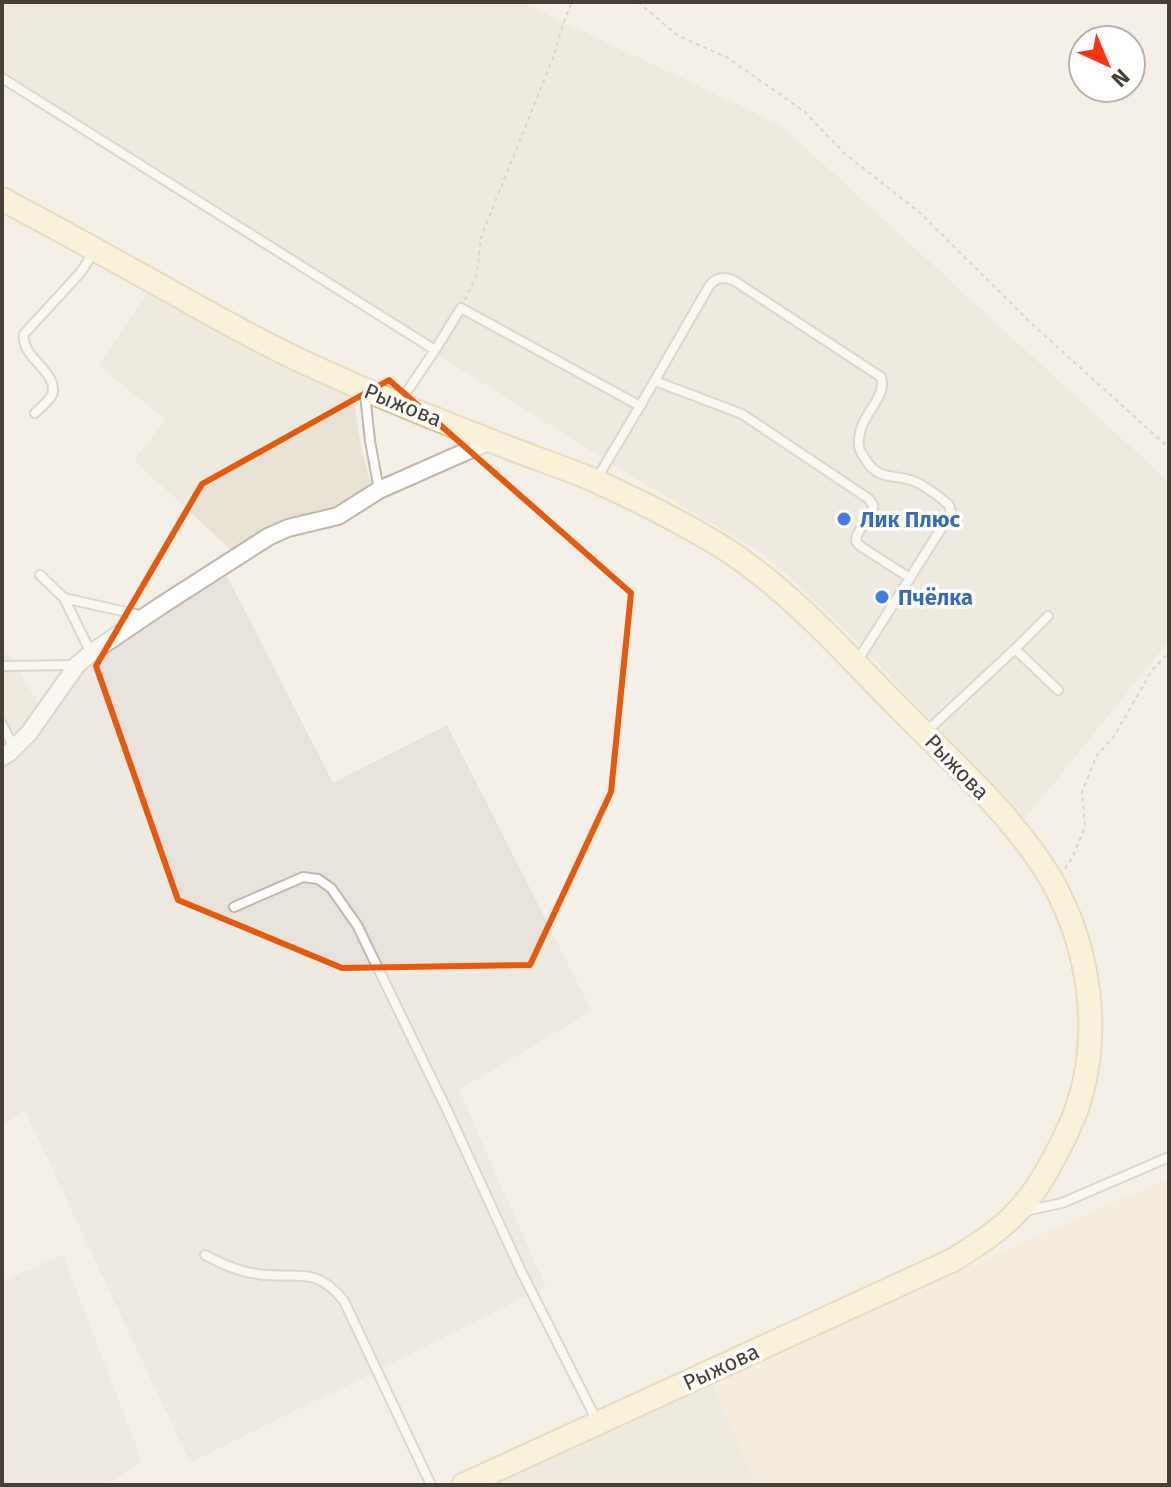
<svg xmlns="http://www.w3.org/2000/svg" width="1171" height="1487" viewBox="0 0 1171 1487" font-family="'Fira Sans',sans-serif">
<style>
.residential{fill:#e8e2d5}
.commercial{fill:#f7e7d2}
.industrial{fill:#e7e2dc}
.lines{fill:none;stroke-linecap:round;stroke-linejoin:round}
.lane-casing{stroke:#c0b8a9;stroke-width:12}
.street-casing{stroke:#c0b8a9;stroke-width:20}
.secondary-casing{stroke:#d6c495;stroke-width:26}
.path{stroke:#c3b49a;stroke-width:2;stroke-dasharray:4 4;stroke-linecap:butt}
.lane{stroke:#fff;stroke-width:8}
.street{stroke:#fff;stroke-width:16}
.secondary{stroke:#fff1c6;stroke-width:22}
.marked{fill:none;stroke:#e8590c;stroke-width:6;stroke-linejoin:round}
.shop-dot{fill:#3f7fe0;stroke:#fff;stroke-width:3}
.labels{text-anchor:middle;dominant-baseline:central;stroke-width:7;stroke-linejoin:round;paint-order:stroke}
.street-label{font-size:22px;fill:#484036;stroke:#fff}
.shop-label{font-size:22px;font-weight:bold;fill:#366cbe;stroke:#fff;text-anchor:start}
</style>
<rect width="100%" height="100%" fill="#f4f0e7"/>
<g class="residential">
<path d="M2 2H521L781 125 1169 482V641L1024 820 874 659 785 572 752 547 625 472 2 83Z"/>
<path d="M149 290 353 395 361 446 372 488 335 513 233 552 134 460 166 420 99 366Z"/>
<path d="M2 643 40 706 25 728 2 750Z"/>
<path d="M711 1380 757 1485H504L501 1476Z"/>
</g>
<path class="commercial" d="M1169 1178V1485H757L711 1380Z"/>
<g class="industrial">
<path d="M226 574 333 783 447 725 592 1011 459 1090 546 1287 190 1463 25 1111 2 1125V761L81 670 96 657Z"/>
<path d="M63 1255 142 1461 107 1485H2V1281Z"/>
</g>
<g class="lines">
<g class="lane-casing">
<g id="lane">
<path d="M2 78 435 350 461 308 640 406 596 480"/>
<path d="M655 381 742 414 869 499 873 505V508L857 535 856 541 860 546 910 578"/>
<path d="M365 394 370 441 379 490"/>
<path d="M400 402 435 350"/>
<path d="M640 406 708 288C714 278 721 276 733 280L881 377C888 397 860 415 859 439 858 446 860 452 864 457 879 484 896 472 918 483 929 489 940 497 949 505L951 513 856 663"/>
<path d="M35 413C40 408 49 401 52 395 60 372 20 358 24 334L81 272 95 250"/>
<path d="M40 575 64 598 91 653"/>
<path d="M64 598 144 616"/>
<path d="M1015 649 1048 616"/>
<path d="M2 666 76 665"/>
<path d="M2 724 14 748"/>
<path d="M927 731 1015 649 1058 690"/>
<path d="M234 907 303 877 318 879 331 888 357 925 448 1112 521 1271 598 1423"/>
<path d="M1025 1211 1062 1203 1169 1157"/>
<path d="M205 1255C222 1264 239 1272 258 1274 297 1280 314 1264 344 1301L431 1485"/>
</g>
</g>
<g class="street-casing">
<path id="street" d="M2 757 9 753 29 733 77 665 91 653 162 605 268 537 288 528 338 516 379 490 490 441"/>
</g>
<g class="secondary-casing">
<path id="secondary" d="M2 199C60 230 118 262 175 294 220 319 265 345 312 366 371 393 432 418 494 442 528 456 564 467 598 482 641 502 686 524 727 550 791 592 844 652 897 706 948 758 1015 817 1051 879 1090 948 1103 1035 1076 1111 1070 1127 1062 1143 1054 1158 1044 1177 1031 1198 1015 1214 997 1233 975 1246 953 1260L463 1485"/>
</g>
<g class="path">
<path d="M638 2 677 35 728 58 805 112 843 152 919 212 1033 325 1169 448"/>
<path d="M465 300 477 274 481 237 553 58 563 24 572 2"/>
<path d="M1065 869 1073 856 1085 827 1082 792 1097 755 1115 735 1152 670 1169 653"/>
</g>
<use href="#lane" class="lane"/>
<use href="#street" class="street"/>
<use href="#secondary" class="secondary"/>
</g>
<path d="M0 0H1171V1487H0ZM389 380 631 593 611 792 530 965 342 968 178 900 96 666 202 484Z" fill="#f4f0e7" fill-opacity=".55" fill-rule="evenodd"/>
<path class="marked" d="M389 380 631 593 611 792 530 965 342 968 178 900 96 666 202 484Z"/>
<g class="shop-dot">
<circle cx="844" cy="519" r="8"/>
<circle cx="882" cy="597" r="8"/>
</g>
<g class="labels">
<g class="street-label">
<text transform="translate(403 405) rotate(22)">Рыжова</text>
<text transform="translate(957 767) rotate(46)">Рыжова</text>
<text transform="translate(721 1367) rotate(-25)">Рыжова</text>
</g>
<g class="shop-label">
<text x="860" y="519">Лик Плюс</text>
<text x="898" y="597">Пчёлка</text>
</g>
</g>
<rect width="1171" height="1487" fill="none" stroke="#484036" stroke-width="8"/>
<g transform="translate(1107 64) rotate(136)"><circle r="38" fill="#ffffff" stroke="#b6b3af" stroke-width="2"/>
<path d="M0-6L14 30L0 20L-14 30Z" fill="#ff3413"/>
<text y="-12" font-size="22" font-weight="bold" text-anchor="middle" fill="#484036">N</text>
</g>
</svg>
